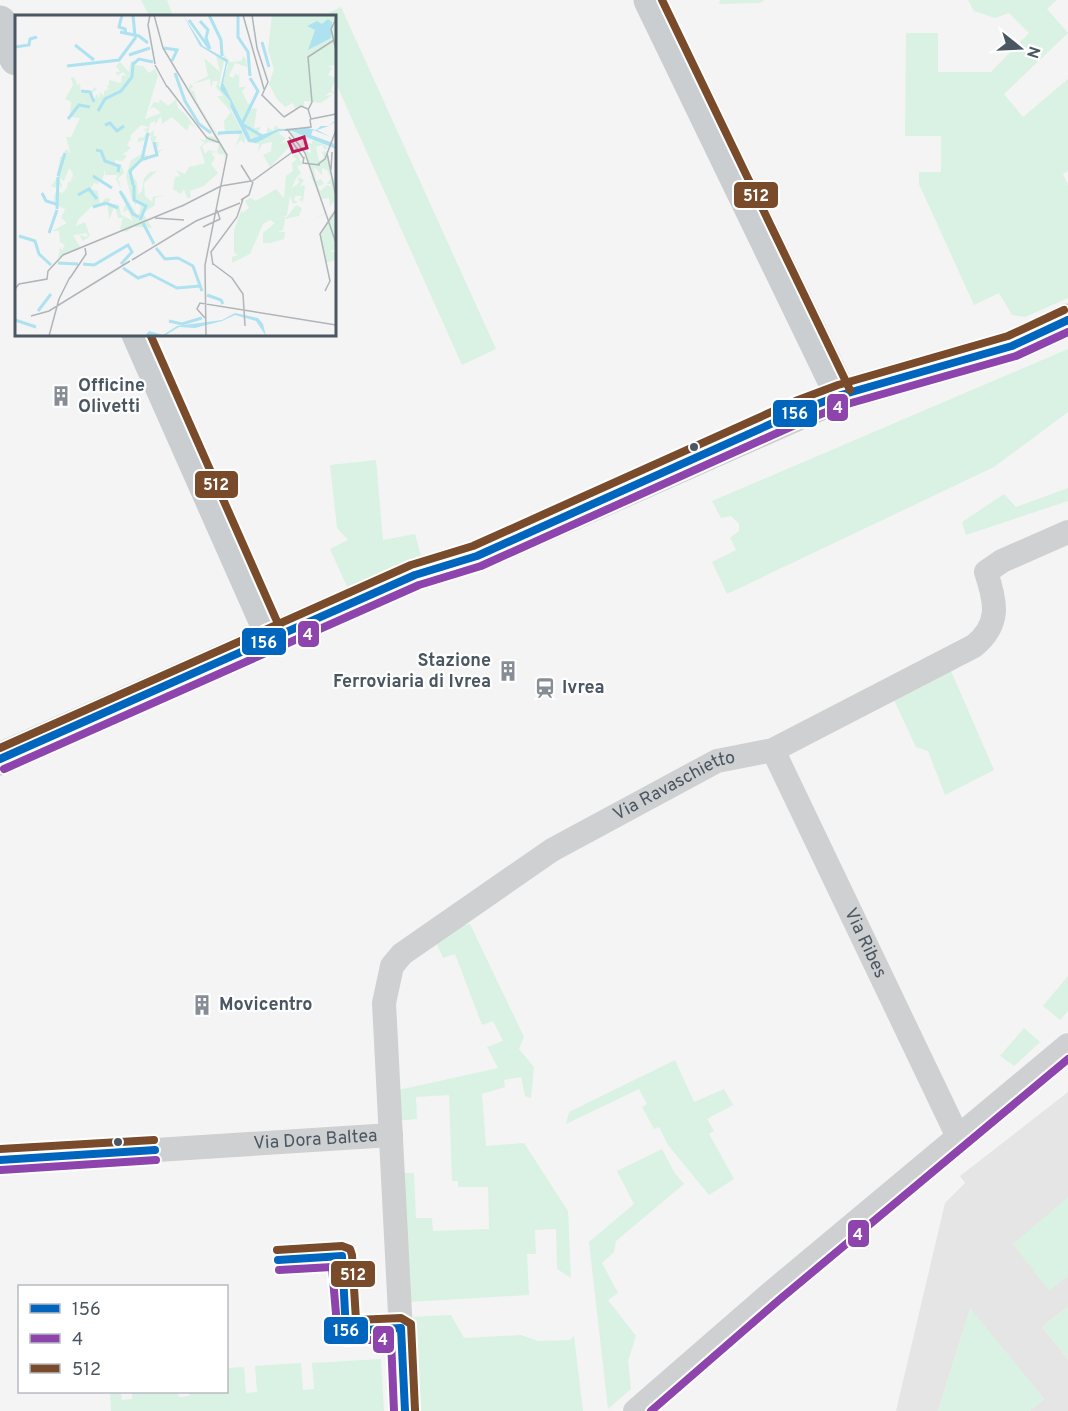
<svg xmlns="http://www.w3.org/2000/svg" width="1068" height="1411" viewBox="0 0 1068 1411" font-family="Overpass,sans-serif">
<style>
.education{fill:#e6e5e6}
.green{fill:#d9f2e3}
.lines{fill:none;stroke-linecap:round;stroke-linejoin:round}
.street{stroke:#ced0d2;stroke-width:24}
.secondary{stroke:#ced0d4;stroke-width:33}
.primary{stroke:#caced1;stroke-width:33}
.bus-1-casing{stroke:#fff;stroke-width:12}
.bus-2-casing{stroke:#fff;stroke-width:12}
.bus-3-casing{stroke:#fff;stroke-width:12}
.bus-1{stroke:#0065bd;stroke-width:8}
.bus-2{stroke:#8e44ad;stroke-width:8}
.bus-3{stroke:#7a4b2a;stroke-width:8}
.bus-dot{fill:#4a5661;stroke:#fff;stroke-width:2}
.labels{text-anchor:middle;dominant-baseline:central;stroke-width:4.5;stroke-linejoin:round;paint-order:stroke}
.poi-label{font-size:18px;font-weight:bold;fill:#4a5661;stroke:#fff;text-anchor:start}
.street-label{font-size:18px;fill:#4a5661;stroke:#fff}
.inset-river{fill:none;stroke:#aee2f0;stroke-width:3}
.inset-road{fill:none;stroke:#b0b5b9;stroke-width:1.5}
.view{fill:#c2185b;fill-opacity:0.15;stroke:#c2185b;stroke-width:3}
.inset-edge{fill:none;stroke:#4a5661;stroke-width:3}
.line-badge{stroke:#fff;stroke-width:2}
.badge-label{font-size:16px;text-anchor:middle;font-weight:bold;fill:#fff}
</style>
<rect width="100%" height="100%" fill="#f4f4f4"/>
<path class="education" d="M1068 1092V1306L1042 1327 1068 1359V1411H1030L1044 1399 970 1309 938 1411H896L945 1203 965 1183 960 1176Z"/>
<g class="green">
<path d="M141 0H167L173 16H149Z"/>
<path d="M720 0H765L760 3 719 4Z"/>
<path d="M968 0H1057L1047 9 1068 33 1004 94 1023 117 1068 79V171L1063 174 1068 185V298L1025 317 1012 315 999 293 974 305 919 184V172H941V136H905L906 33H938V72H991L1029 33 1009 13 995 18 974 11Z"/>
<path d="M341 7 496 349 462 365 335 81 334 16H322Z"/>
<path d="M1068 349V412L994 467 727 594 712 562 736 550 730 538 739 531V524L731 516 721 518 712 501Z"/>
<path d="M376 460 383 540 415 534 422 560 350 593 330 549 348 540 337 528 330 465Z"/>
<path d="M1068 488V501L966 535 962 522 1004 494 1016 507Z"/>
<path d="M951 671 994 770 945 795 928 751 916 747 893 698Z"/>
<path d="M470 924 524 1037 519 1049 534 1067 531 1098 525 1096 521 1077 504 1080 505 1087 482 1094 486 1146 524 1143 568 1211 571 1278 557 1269 556 1229 535 1230 536 1254H527L529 1295 409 1302 403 1173H414L416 1218H432L433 1231 489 1229 488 1187H458V1181H452L449 1095 416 1097 417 1119 395 1121 394 1091 498 1068 487 1047 503 1041 493 1021 482 1025 455 954 443 958 436 942 464 925Z"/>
<path d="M1068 976V1011L1060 1020 1043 1006Z"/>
<path d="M1024 1028 1040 1042 1014 1066 1000 1056Z"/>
<path d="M675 1060 694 1102 724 1089 733 1105 707 1119 714 1131 709 1134 734 1179 709 1195 668 1145 659 1127 654 1129 642 1107 647 1104 639 1089 566 1124 569 1112Z"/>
<path d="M662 1149 674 1172 684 1184 616 1241 614 1252 602 1263 618 1293 608 1300 636 1336 628 1361 631 1389 608 1409 589 1242 634 1204 617 1171Z"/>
<path d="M1068 1197V1276L1049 1291 1013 1244Z"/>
<path d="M1068 1306V1359L1042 1327Z"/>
<path d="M970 1308 1044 1399 1030 1411H938Z"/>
<path d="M451 1315 464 1338 521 1335 538 1341 570 1340 574 1336 583 1411H415L410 1317Z"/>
<path d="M381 1359 384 1411H111L110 1392H121L122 1400 132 1399V1392H178L179 1397 189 1396V1392H226L227 1368 244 1367 246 1393 257 1392 255 1366 301 1363 303 1390 314 1389 312 1363Z"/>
</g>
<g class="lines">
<g class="street">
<path id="s1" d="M773 750 958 1137"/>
<path id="s2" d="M0 1160 391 1135"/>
<path id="s3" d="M405 1411 384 1003 392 966 402 954 552 850 717 761 773 750 974 646C1001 624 996 602 986 572L1002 561 1068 532"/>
<path d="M635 1411 772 1292 1068 1045"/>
</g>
<path class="secondary" d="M841 395 1012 346 1068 320"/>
<g class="primary">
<path d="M0 22 16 59"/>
<path d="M138 334 273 639"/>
<path d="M0 759 415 575 477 556 841 395 650 0"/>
</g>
<g class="bus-1-casing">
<g id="bus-1">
<path d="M0 759 415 575 477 556 802 410 841 395 1012 346 1068 320"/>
<path d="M0 1160 155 1150"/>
<path d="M278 1260 342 1256 346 1331 401 1328 405 1411"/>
</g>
</g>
<g class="bus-2-casing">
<g id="bus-2">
<path d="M4 769 419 585 481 566 806 420 844 405 1016 356 1068 332"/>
<path d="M1 1170 156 1160"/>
<path d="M279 1270 332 1267 338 1337 346 1341 391 1339 394 1411"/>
<path d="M651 1411 779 1300 1068 1059"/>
</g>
</g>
<g class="bus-3-casing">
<g id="bus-3">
<path d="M662 0 850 390"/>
<path d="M150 334 283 635"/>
<path d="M0 748 411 565 473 546 798 400 838 385 1008 336 1064 310"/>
<path d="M0 1149 154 1140"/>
<path d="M277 1250 342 1246 350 1249 352 1255 356 1320 401 1318 411 1324 415 1410"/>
</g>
</g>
<use href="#bus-1" class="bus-1"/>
<use href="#bus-2" class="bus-2"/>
<use href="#bus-3" class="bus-3"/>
</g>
<defs>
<g id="building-bare" transform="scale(1.62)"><path d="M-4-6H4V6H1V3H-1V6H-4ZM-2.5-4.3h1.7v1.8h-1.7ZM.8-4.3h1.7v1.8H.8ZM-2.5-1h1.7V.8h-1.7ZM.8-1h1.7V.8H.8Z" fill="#868d94" stroke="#fff" stroke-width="2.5" paint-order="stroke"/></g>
<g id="station-bare" transform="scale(1.62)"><path d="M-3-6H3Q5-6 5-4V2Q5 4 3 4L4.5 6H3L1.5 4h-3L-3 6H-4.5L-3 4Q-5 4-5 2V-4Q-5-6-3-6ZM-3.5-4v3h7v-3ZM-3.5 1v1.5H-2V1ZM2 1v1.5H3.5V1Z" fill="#868d94" stroke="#fff" stroke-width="2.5" paint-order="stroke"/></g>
</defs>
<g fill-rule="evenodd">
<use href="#building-bare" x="61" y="396"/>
<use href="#building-bare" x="508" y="671"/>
<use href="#station-bare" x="545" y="688"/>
<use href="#building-bare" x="202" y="1005"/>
</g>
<g class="bus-dot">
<circle cx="694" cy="447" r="5"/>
<circle cx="118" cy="1142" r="5"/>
</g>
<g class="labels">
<g class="poi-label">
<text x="78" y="386">Officine<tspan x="78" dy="21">Olivetti</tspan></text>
<text x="491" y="661" text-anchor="end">Stazione<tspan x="491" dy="21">Ferroviaria di Ivrea</tspan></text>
<text x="562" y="688">Ivrea</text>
<text x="219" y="1005">Movicentro</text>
</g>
<g class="street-label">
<text stroke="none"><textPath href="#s3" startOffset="783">Via Ravaschietto</textPath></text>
<text stroke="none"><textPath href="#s1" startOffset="214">Via Ribes</textPath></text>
<text stroke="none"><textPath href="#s2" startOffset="316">Via Dora Baltea</textPath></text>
</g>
</g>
<g transform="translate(15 15)">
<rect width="321" height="321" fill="#f4f4f4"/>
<path d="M257 0H321V52L318 50 312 52H318L313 60 321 63 316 75 321 79 315 77 310 81 317 80 306 88 289 86V92L280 93 278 88 270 92 262 84 254 69 259 54 253 35ZM207 37 215 47 226 46 228 41 231 44 232 52 220 48 214 61 218 63 221 58 224 62 225 53 224 72H231L227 76 233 89 235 88V94L242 93 239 113 246 112 242 119 252 118V112L258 116 260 110 266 115 239 125 231 117 207 66 213 51ZM201 40 209 45 204 70 215 86 216 95 230 123V129L226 125 220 131 225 120 215 117 203 121 169 66 174 74 175 68 178 72 175 75 179 76 183 89 186 88 184 90 202 118 210 117 209 106 216 97 202 81H208L201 72 203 66H198L196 73 195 64 177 69 193 61 189 43 205 57ZM116 46H123L120 50 128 51 134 58 140 54 143 61 130 104 146 98 139 92 135 94 139 87 144 88 145 84 153 91 160 85 155 94 161 84 163 93 170 99 181 113V114L173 103 179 112 175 109 172 116 157 102 147 109 146 101 140 110V106L135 108 133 120 139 115 138 120 142 122 139 127H144L142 136 148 134 141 140 135 122 138 121H131L129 139 136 143 120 150 116 159 122 167 123 180 127 176 129 163 135 157 142 156 129 168 130 181 137 187 138 182 152 180 140 183V190L128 198 137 213 119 212 111 217 105 214 108 203H103L100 190 94 205 92 185 90 193 89 190 76 192 63 205 61 211 70 207 75 221 68 226 64 220 72 222V218L58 220 65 232 43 243 45 232 47 236 50 230 45 227 44 216H37L52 208 46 203 50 194 39 189V181L41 176 47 178 52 173 53 166 56 168V164L63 162 57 163 58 158 54 153 49 166 44 163 47 170 46 174 45 169 43 173 42 169 41 173 36 171 42 163 45 142 52 140 49 137 52 134 56 140 51 122H56L65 103 55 102 56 87 50 84 58 70 56 63 59 62 63 71 65 68 66 80 67 76H77L79 72 82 74 75 80 79 84 82 79 84 84 85 77 89 81V76L94 74 91 70 94 71V65L106 68 107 60 112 61 108 57 102 61 101 57H105L101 51 105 47 114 57ZM126 110 134 112 128 115 132 116 129 122 123 123V127L130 125 127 139 116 145 111 161 116 183 121 191V187L126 191 123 201 109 178 105 179 115 192 110 190 108 197 113 195 118 206 106 200 104 190 93 188 96 184 91 183 85 189 83 176 76 174 79 168 84 169 80 162 87 167 90 154V160H103L101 164 106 174 103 163 109 158 106 149H100V145L108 146 112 140H107L116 133 112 130 116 123 120 129 115 121ZM266 116 264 119 271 123 266 128 280 126 255 152 248 140 256 136 257 127 247 129 243 137 244 129 238 128ZM273 116 292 121 313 132 310 135 307 130 301 132 304 146 309 143 307 137 312 136 318 164 321 160V185L315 191 314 183 307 184 295 160 299 164 290 136 296 138 295 131 286 130 287 126 296 129 298 125 278 122ZM299 152 307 160V153L312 155 316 163 312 169H316V172L312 170 305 176 303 171 309 169 306 164 301 166ZM191 121 202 122 210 136 211 146 208 137V140L202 138 204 128 193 127 187 131 190 139 194 135 201 137 196 138 200 143 196 149 203 158 189 171 175 176 176 183H172L169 174 166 179 158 174 160 162 165 161 161 155 170 159 174 152 190 148 185 132 190 128 187 126 185 123 190 126ZM283 139 287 150 282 151 286 158 281 163 277 173 284 168 283 162 289 165 285 171 290 170 288 187 284 185 287 181H280L279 185 283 187 278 189 275 181 272 200 268 202H272L281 190 287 193 284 201 270 204 268 215 263 217H270L269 224 255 228H248V218L260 208 255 205 248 209 235 239 217 248V242L223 240 219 238V215L227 194V198L234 193 230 186 235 183 241 186 261 174 269 183 271 161 278 156 277 148 282 144 277 141ZM307 184 313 203 321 193V234L315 237H321V245L311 248 305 222 314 205 311 198 299 205 311 197Z" fill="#d9f2e3" fill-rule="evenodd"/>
<path d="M168 0 188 31 213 45 208 68 236 124 264 114 293 113 301 115 306 111H314L318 107 321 106 314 111 302 115 316 122 298 115 296 120 318 128 321 134 277 116H264L241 128 233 127 211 83 216 92 215 86 205 74 211 47 185 31ZM313 4 317 7 316 23 293 35 300 15 292 11 302 6 307 9ZM220 298 243 303 248 309 251 321 241 306 220 300 207 306 180 313 164 312 149 321H130L134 316 148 320 162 311 207 305Z" fill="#aee2f0"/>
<path class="inset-river" d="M107 0 104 12 110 14 111 19M118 0 120 21M194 0 206 25 207 41M223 0V22L233 37 235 61M174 5 194 33M185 6 193 15 191 23 195 34M105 17 124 21 133 28M247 27 254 52M60 30 79 45M0 32 14 30 15 24 22 22M149 33 162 35 157 46M114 40 135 33M52 51 104 45 121 22M160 58 170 86 184 109 196 118M235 63 243 76 227 109 247 121M66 76 75 77 79 87M83 96 90 84 106 76 117 62 118 49 124 44 138 47M53 104 64 90 75 92M90 110 95 108 102 116 109 111M203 118 227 117M81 135 86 136 90 146 104 151 103 157M128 144 142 140 139 127M43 161 50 138M78 161 97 173M118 170 115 156 127 144 133 118M119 170V185L131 191 125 205M105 176 118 199 124 202M27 178 31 186 41 189M63 180 74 174 82 184M78 192 91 188 103 193M42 194 43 162M128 208 139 229M34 218 42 195M4 221 20 226 24 239 36 250M141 233 150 244 163 243 178 251 187 276M43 248 63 249M68 249 79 250 113 230 117 237 106 249M108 253 123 263 135 259 162 273 185 271M192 280 206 285 208 289M23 296 36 279M0 305 21 312M154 306 167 309 187 303"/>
<path class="inset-road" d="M135 0 133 10 140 49M139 0 148 33 212 140 190 250 191 321M228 0 249 74M237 0 242 33 253 67 247 80 269 102M321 4 316 14 321 35M140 50 152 72M152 71 192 123 205 128M293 95 297 87 293 42 319 25M269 102 286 91 293 94 296 104M296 104 321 99M272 114 290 138 321 228M270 115 296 112 295 104M274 122 289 144M312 138 321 182M289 142 288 148 305 150M226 150 236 166M302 150 310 144 321 115M316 155 317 137M236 167 283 133M226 185 234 180 238 167M167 191 206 171 236 166M140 203 169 205M188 212 205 204 202 195M117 245 181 206 225 188M197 248 217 263 228 279 230 311M198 250 196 237 222 202 228 184M55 263 71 239 70 233M0 274 4 269 32 264 33 256 48 240 169 190M310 276 315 266 305 219 321 195M44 284 55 262M16 301 34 296 115 246M190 303 182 294 185 288 321 310M34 321 44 284"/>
<path class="view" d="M289 122 292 133 278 137 274 127Z"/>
<rect width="321" height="321" class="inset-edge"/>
</g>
<g class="line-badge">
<rect x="733" y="181" width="46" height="28" rx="6" fill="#7a4b2a"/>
<rect x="826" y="393" width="23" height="29" rx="6" fill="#8e44ad"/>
<rect x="772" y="399" width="46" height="29" rx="6" fill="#0065bd"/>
<rect x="194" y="470" width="45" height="29" rx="6" fill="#7a4b2a"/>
<rect x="297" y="620" width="23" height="28" rx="6" fill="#8e44ad"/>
<rect x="241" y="627" width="46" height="29" rx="6" fill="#0065bd"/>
<rect x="847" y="1219" width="23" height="29" rx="6" fill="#8e44ad"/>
<rect x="330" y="1260" width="46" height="28" rx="6" fill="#7a4b2a"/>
<rect x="323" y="1316" width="46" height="29" rx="6" fill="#0065bd"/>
<rect x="372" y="1325" width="23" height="29" rx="6" fill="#8e44ad"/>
</g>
<g class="badge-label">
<text x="756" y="201">512</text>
<text x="838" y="413">4</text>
<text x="795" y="419">156</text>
<text x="216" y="490">512</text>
<text x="308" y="640">4</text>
<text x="264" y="648">156</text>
<text x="858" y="1240">4</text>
<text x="353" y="1280">512</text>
<text x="346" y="1336">156</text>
<text x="383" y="1345">4</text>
</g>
<rect x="18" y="1285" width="210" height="108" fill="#ffffff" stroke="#b7bbc0" stroke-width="1.5"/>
<rect x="30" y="1304" width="30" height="9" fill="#0065bd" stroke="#b7bbc0" stroke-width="1.5"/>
<text x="72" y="1315" font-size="18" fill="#4a5661">156</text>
<rect x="30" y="1334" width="30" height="9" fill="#8e44ad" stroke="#b7bbc0" stroke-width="1.5"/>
<text x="72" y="1345" font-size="18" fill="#4a5661">4</text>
<rect x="30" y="1364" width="30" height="9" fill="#7a4b2a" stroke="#b7bbc0" stroke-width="1.5"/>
<text x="72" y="1375" font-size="18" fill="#4a5661">512</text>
<g transform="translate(1020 48) rotate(108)" stroke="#ffffff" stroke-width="4.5" paint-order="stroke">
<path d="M0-4.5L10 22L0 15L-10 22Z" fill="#4a5661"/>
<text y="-9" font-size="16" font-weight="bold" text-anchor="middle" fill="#4a5661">N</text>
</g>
</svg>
